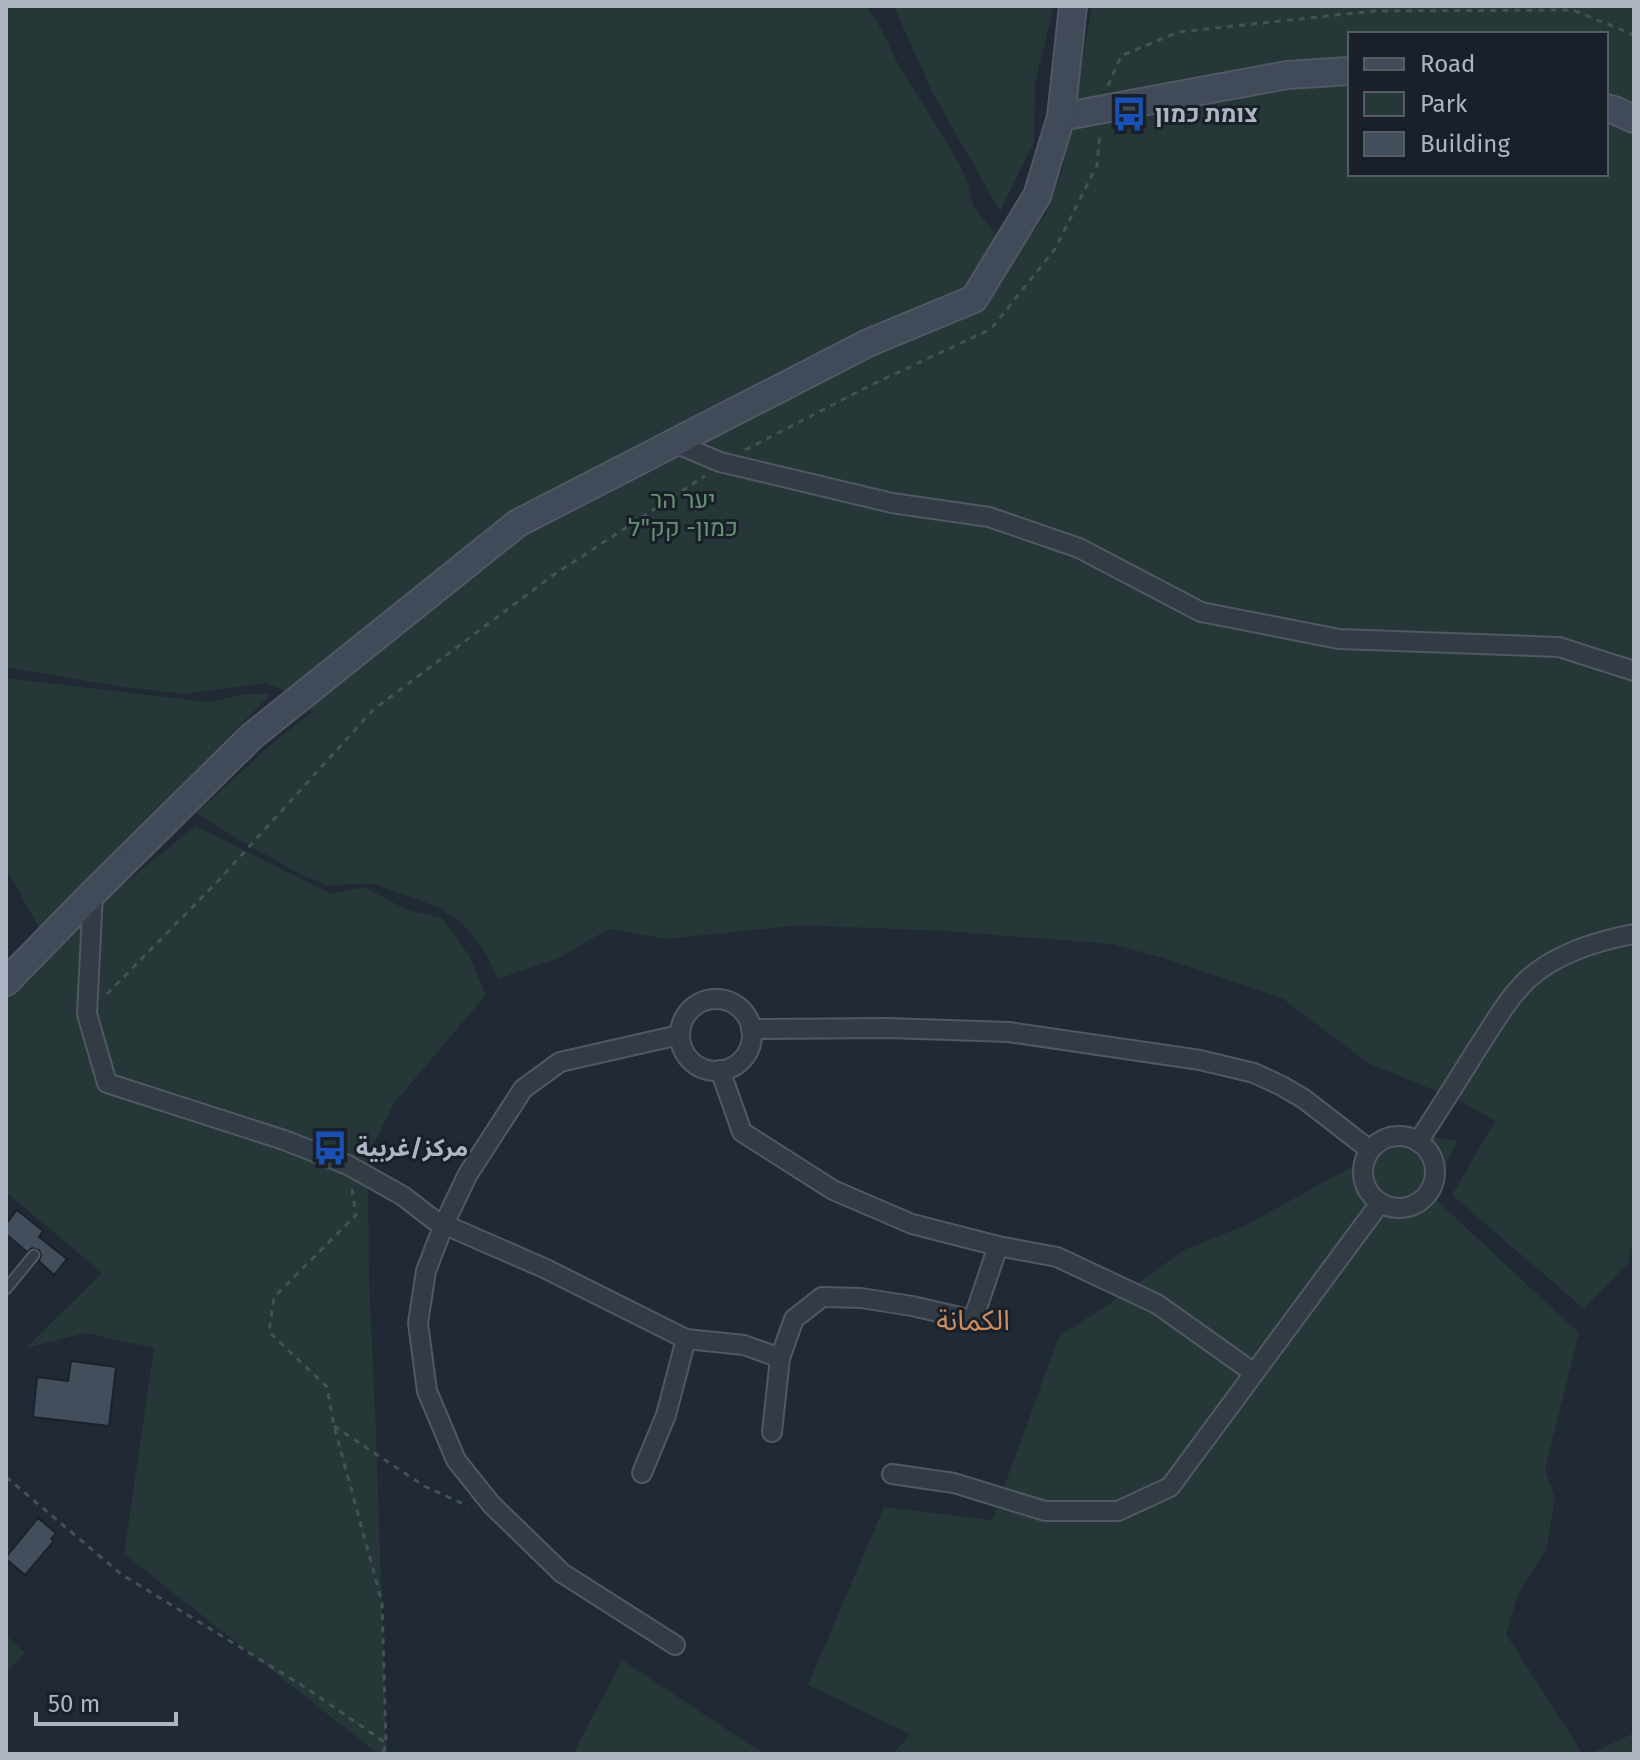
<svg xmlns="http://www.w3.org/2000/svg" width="1640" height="1760" viewBox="0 0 1640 1760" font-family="'Fira Sans','Noto Sans Arabic',Heebo,sans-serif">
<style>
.green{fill:#253737;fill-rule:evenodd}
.building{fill:#434e5c;stroke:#1b222b;stroke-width:2}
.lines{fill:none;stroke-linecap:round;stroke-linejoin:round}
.lane-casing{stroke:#505863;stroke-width:13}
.street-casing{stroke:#505863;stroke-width:22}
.secondary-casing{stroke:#505863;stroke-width:30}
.path{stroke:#415355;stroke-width:3;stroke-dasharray:6 6;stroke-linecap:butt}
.lane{stroke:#333b45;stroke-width:9}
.street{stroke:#333b45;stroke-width:18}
.secondary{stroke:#414a58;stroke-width:26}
.labels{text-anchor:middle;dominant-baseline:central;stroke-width:6;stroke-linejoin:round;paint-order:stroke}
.poi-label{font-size:24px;font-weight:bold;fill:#adb5c2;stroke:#192029;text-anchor:start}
.park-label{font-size:24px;fill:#669170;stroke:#192029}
.quarter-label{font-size:28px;fill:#cd8d5d;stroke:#192029}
</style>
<rect width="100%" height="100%" fill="#202934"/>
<g class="green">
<path d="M6 6H867L881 29 899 66 954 154 966 178 973 206 1015 257 1045 215 1063 168 1092 6H1634V1242L1632 1243 1628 1263 1584 1309 1452 1195 1495 1121 1460 1101 1370 1064 1282 998 1163 958 1112 944 944 931 799 925 667 939 609 929 557 959 498 979 486 954 463 924 440 908 375 884 328 885 302 875 248 845 196 813 281 736 313 712 281 689 265 683 185 694 116 686 6 667ZM1350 34H1606V174H1350Z"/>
<path d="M894 6H1054L1035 83 1034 142 1000 211 932 92Z"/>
<path d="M6 678 207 702 246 694H271L40 930 6 868Z"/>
<path d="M195 826 331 894 365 887 407 910 442 918 470 957 486 995 395 1102 368 1155 369 1276 376 1434 387 1754H378L124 1554 154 1348 85 1333 26 1348 102 1273 6 1192V998L81 919Z"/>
<path d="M1421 1136 1458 1141 1430 1194 1579 1333 1545 1469 1555 1499 1546 1550 1518 1594 1506 1634 1583 1754H893L910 1734 808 1685 884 1507 992 1520 1059 1336 1109 1304 1184 1250 1248 1224 1353 1166Z"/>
<path d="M6 1635 25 1653 6 1672Z"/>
<path d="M622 1660 764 1754H573Z"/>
<path d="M1634 1733V1754H1589Z"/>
</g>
<g class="building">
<path d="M17 1210 43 1231 39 1237 67 1259 54 1275 39 1261 41 1255 39 1250 32 1248 27 1252 6 1234V1224Z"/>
<path d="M71 1361 116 1367 109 1426 33 1417 37 1377 68 1381Z"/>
<path d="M38 1518 56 1533 51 1539 54 1541 25 1575 6 1559V1557Z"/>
</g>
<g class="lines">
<g class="lane-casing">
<path id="lane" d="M6 1289 34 1255"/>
</g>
<g class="street-casing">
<g id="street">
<path d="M675 443 720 462 892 503 989 517 1079 548 1201 612 1339 639 1559 647 1634 671"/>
<path d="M93 893 87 1014 107 1083 284 1140 348 1165 403 1196 434 1220 544 1268 686 1339 744 1345 780 1358 772 1432"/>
<circle cx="716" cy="1035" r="36"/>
<path d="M751 1029 889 1028 1009 1032 1200 1060 1254 1073 1282 1086 1304 1099 1370 1150"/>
<path d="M720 1070 742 1132 833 1190 912 1224 998 1246"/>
<circle cx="1399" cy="1172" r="36"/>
<path d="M1418 1142C1438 1111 1458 1080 1477 1049 1493 1025 1507 999 1528 979 1557 953 1596 941 1634 934"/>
<path d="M780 1358 794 1319 822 1297 861 1298 912 1306 973 1320 998 1246 1057 1257 1157 1304 1254 1373"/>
<path d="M642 1473 666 1415 686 1339"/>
<path d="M892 1474 954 1483 1045 1511H1118L1170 1487 1380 1203"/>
<path d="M675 1645 562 1573 491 1504 456 1460 427 1391 418 1323 426 1271 444 1224 468 1174 523 1089 560 1062 679 1035"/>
</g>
</g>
<g class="secondary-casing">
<g id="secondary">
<path d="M1606 108 1614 110 1634 119"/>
<path d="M1061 117 1287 75 1350 71"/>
<path d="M6 982 93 893 252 736 518 523 868 343 974 299 1037 196 1061 117 1073 6"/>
</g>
</g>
<g class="path">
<path d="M1108 86 1121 56 1178 32 1374 11 1573 10 1634 35"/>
<path d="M745 450 871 385 991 329 1055 249 1097 165 1100 132"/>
<path d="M107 994 219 880 373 710 552 576 705 476"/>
<path d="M352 1189 356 1215 274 1297 269 1332 327 1387 334 1426 382 1602 386 1743 383 1754"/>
<path d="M334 1426 424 1486 468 1506"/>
<path d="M6 1477 121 1574 303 1686 386 1743"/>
</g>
<use href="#lane" class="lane"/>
<use href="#street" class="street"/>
<use href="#secondary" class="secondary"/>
</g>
<defs>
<g id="bus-bare" transform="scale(2.76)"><path d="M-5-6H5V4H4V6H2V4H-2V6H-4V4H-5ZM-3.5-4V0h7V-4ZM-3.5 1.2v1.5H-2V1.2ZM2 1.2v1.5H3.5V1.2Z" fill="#1a4fb4" stroke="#192029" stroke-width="2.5" paint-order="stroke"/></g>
</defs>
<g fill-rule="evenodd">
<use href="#bus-bare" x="1129" y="114"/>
<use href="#bus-bare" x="330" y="1148"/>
</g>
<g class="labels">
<g class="poi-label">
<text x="1155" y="114">צומת כמון</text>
<text x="356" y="1148">مركز/غربية</text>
</g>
<g class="park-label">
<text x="683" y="500">יער הר<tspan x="683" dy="28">כמון- קק"ל</tspan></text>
</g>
<g class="quarter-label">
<text x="973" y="1320">الكمانة</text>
</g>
</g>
<rect width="1640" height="1760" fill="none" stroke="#adb5c2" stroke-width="16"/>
<rect x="1348" y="32" width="260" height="144" fill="#192029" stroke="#545c66" stroke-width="2"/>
<rect x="1364" y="58" width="40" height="12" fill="#414a58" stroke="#545c66" stroke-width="2"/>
<text x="1420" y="72" font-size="24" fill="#adb5c2">Road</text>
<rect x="1364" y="92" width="40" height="24" fill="#253737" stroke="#545c66" stroke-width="2"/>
<text x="1420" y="112" font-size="24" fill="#adb5c2">Park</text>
<rect x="1364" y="132" width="40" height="24" fill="#434e5c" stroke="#545c66" stroke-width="2"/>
<text x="1420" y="152" font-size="24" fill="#adb5c2">Building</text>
<path d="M36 1712v12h140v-12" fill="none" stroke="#adb5c2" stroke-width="4"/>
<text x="48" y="1712" font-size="24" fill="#adb5c2" stroke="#192029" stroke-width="6" paint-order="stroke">50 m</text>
</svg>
